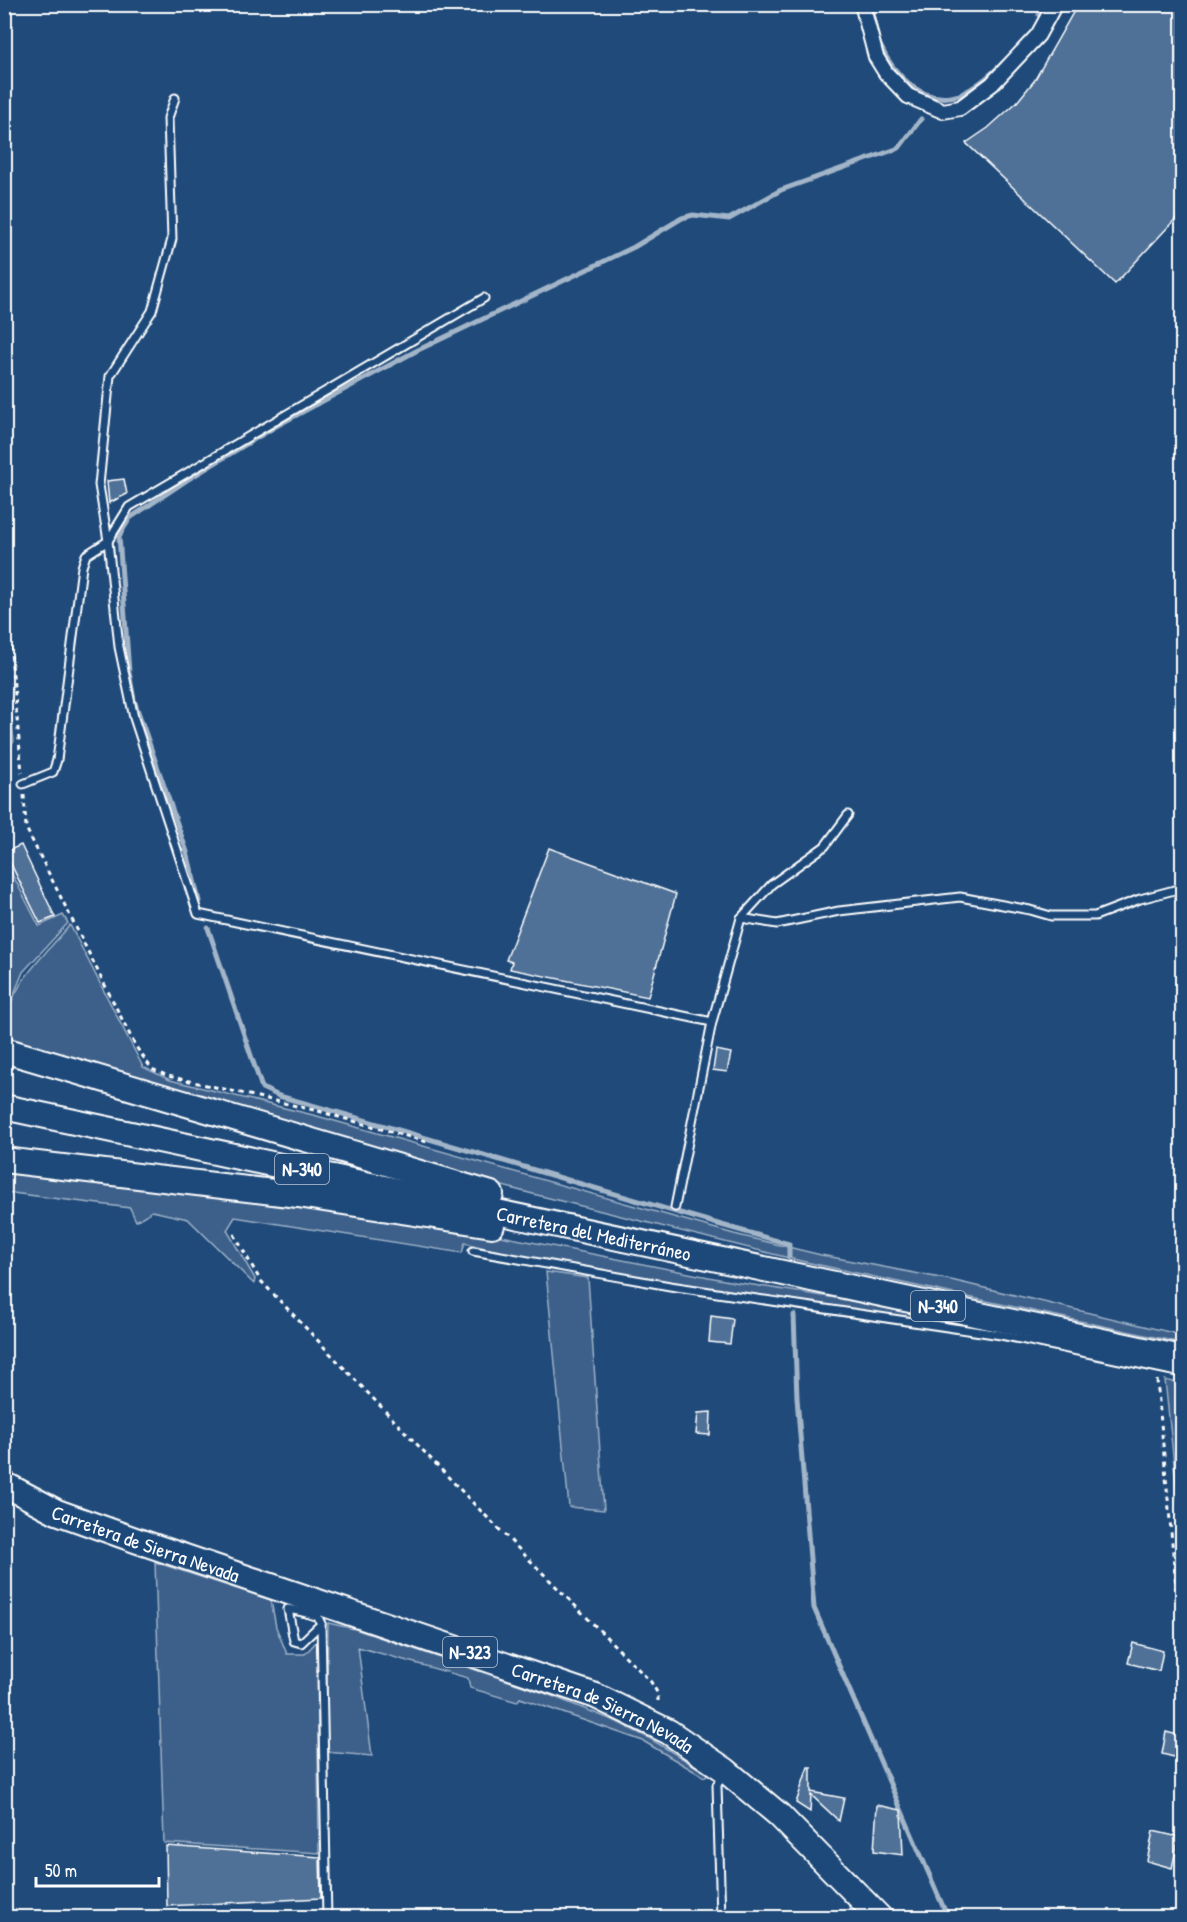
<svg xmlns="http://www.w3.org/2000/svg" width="1187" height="1922" viewBox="0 0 1187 1922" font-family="'Patrick Hand',sans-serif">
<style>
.green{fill:#3c618b;stroke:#9eb0c5;stroke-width:1.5}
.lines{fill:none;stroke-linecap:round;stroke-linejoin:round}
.stream{stroke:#a3b5c8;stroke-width:5}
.building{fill:#507197;stroke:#fff;stroke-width:1.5}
.lane-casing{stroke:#fff;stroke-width:11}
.street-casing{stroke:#fff;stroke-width:18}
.highway-casing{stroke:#fff;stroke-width:28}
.path{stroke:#fff;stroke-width:3;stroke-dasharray:4.5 4.5;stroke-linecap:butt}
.lane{stroke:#1f4a7a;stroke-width:7}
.street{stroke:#1f4a7a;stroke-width:14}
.highway{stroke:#1f4a7a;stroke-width:24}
.labels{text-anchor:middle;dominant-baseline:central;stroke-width:4.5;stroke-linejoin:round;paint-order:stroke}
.shield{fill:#1f4a7a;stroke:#bcc9d7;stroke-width:1.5}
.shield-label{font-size:18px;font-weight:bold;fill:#fff}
.street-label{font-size:20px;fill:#fff;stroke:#1f4a7a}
</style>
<rect width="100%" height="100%" fill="#1f4a7a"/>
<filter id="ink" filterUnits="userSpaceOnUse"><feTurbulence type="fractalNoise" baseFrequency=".0167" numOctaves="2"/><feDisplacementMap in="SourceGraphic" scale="12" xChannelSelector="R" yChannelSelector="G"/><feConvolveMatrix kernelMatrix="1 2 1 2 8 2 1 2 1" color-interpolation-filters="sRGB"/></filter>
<g filter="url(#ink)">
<g class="green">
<path d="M5 658 14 741 5 756H4Z"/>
<path d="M5 860 39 926 63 915 68 923 23 972 5 1016Z"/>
<path d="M70 925 143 1067 170 1080 317 1116 734 1234 821 1255 951 1280 1182 1335V1343L801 1261 533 1194 430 1167 10 1039 5 1034C4 990 43 957 70 925Z"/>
<path d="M5 1169 491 1234 734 1282 836 1298 997 1331 593 1270 504 1253 465 1243 462 1253 235 1217 227 1230 255 1279 254 1284 188 1219 152 1211 136 1221 130 1208 5 1192Z"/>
<path d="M546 1272 588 1278 604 1510 569 1507Z"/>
<path d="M1165 1380 1182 1384V1539Z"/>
<path d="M155 1562 271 1600 276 1627 287 1654H305L317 1641 319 1853 164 1843Z"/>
<path d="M328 1623 355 1629 547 1694 615 1721 649 1738 708 1774 704 1777 643 1741 520 1698 517 1702 470 1688 468 1678 358 1647 372 1756 326 1752Z"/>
</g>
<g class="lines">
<g class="stream">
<path d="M872 4C874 17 875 33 880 45 893 74 924 107 959 95 979 87 994 71 1010 56"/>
<path d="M1039 15 1045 4"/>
<path d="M199 901 187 852 134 700 129 672 119 536 130 518 190 478 276 426 416 351 634 247 682 218 693 215 729 219 781 190 899 148 921 119"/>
<path d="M208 928 262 1088 279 1096C450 1143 618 1197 789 1244V1257"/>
<path d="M794 1315 797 1398 814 1608 948 1918"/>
</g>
</g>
<g class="building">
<path d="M1078 4H1182V212L1115 284 966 143 988 128 1017 102 1034 81Z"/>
<path d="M124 479 127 494 109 503 107 481Z"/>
<path d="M21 845 55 917 40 923 5 852Z"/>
<path d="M549 848 676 894 648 997 510 969 512 962 506 960Z"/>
<path d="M716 1050 731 1053 727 1072 713 1070Z"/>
<path d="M711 1316 733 1319 730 1344 709 1342Z"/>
<path d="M711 1412 710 1435 696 1434 698 1413Z"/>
<path d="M1133 1643 1163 1651 1159 1671 1128 1663Z"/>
<path d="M1166 1732 1182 1736V1759L1162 1754Z"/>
<path d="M808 1767H811V1792L844 1798 839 1821 811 1795 810 1812 796 1803Z"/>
<path d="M877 1805 901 1810 903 1855 874 1851Z"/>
<path d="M1153 1831 1179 1837 1172 1868 1147 1861Z"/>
<path d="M166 1846 320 1857 321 1898 167 1906Z"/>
</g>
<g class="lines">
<g class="lane-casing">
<g id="lane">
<path d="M108 541 99 485 110 376 152 311 172 239 168 118 175 98"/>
<path d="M108 541 129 507 484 298"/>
<path d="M23 784 53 772 57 760 82 567 86 555 108 541 119 647 134 718 198 914 712 1022"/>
<path d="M741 918 777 924 839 911 960 897 1030 910 1051 916H1095L1140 899 1182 888"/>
<path d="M675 1207 712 1022 741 918 772 884 825 846 848 815"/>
<path d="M473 1251 670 1286 1001 1335 1182 1373"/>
<path d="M305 1601 303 1612 318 1617 321 1624 327 1918"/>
<path d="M303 1612 288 1609 294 1641 301 1643 321 1624"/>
<path d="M721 1918 717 1785 723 1774"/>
</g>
</g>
<g class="street-casing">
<path id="street" d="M862 4 876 57 886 73 908 96 943 111 960 108 992 84 1038 35 1055 4"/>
</g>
<g class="highway-casing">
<g id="highway">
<path d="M4 1050 491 1194"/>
<path id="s1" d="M4 1107 1182 1358"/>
<path d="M4 1160 298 1195 492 1225"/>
<path id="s2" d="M4 1484 57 1512 138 1541 596 1696 669 1732 725 1770 779 1815 880 1918"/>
</g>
</g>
<g class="path">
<path d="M4 620 10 642 22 773"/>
<path d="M24 795 26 828 136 1047 152 1069 168 1076 318 1111 427 1142"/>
<path d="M234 1234 260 1280 474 1504 651 1682 658 1694V1705"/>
<path d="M1157 1380 1182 1650"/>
</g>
<use href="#lane" class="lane"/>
<use href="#street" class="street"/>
<use href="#highway" class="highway"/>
</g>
</g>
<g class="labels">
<g class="shield">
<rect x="275" y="1154" width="54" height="30" rx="4.5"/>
<rect x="911" y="1291" width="54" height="30" rx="4.5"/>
<rect x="443" y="1637" width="54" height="30" rx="4.5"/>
</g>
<g class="shield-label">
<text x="302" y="1169">N-340</text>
<text x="938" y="1306">N-340</text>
<text x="470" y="1652">N-323</text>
</g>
<g class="street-label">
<text stroke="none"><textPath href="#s1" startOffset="603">Carretera del Mediterráneo</textPath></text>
<text stroke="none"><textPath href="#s2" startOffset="154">Carretera de Sierra Nevada</textPath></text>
<text stroke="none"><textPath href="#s2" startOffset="640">Carretera de Sierra Nevada</textPath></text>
</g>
</g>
<rect width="1187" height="1922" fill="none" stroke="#1f4a7a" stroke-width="24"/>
<rect x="12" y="12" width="1163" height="1898" fill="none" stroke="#fff" stroke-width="2" filter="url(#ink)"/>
<path d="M36 1877v9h123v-9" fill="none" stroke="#ffffff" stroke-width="3"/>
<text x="45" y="1877" font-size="18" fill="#ffffff" stroke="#1f4a7a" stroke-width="4.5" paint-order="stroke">50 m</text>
</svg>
